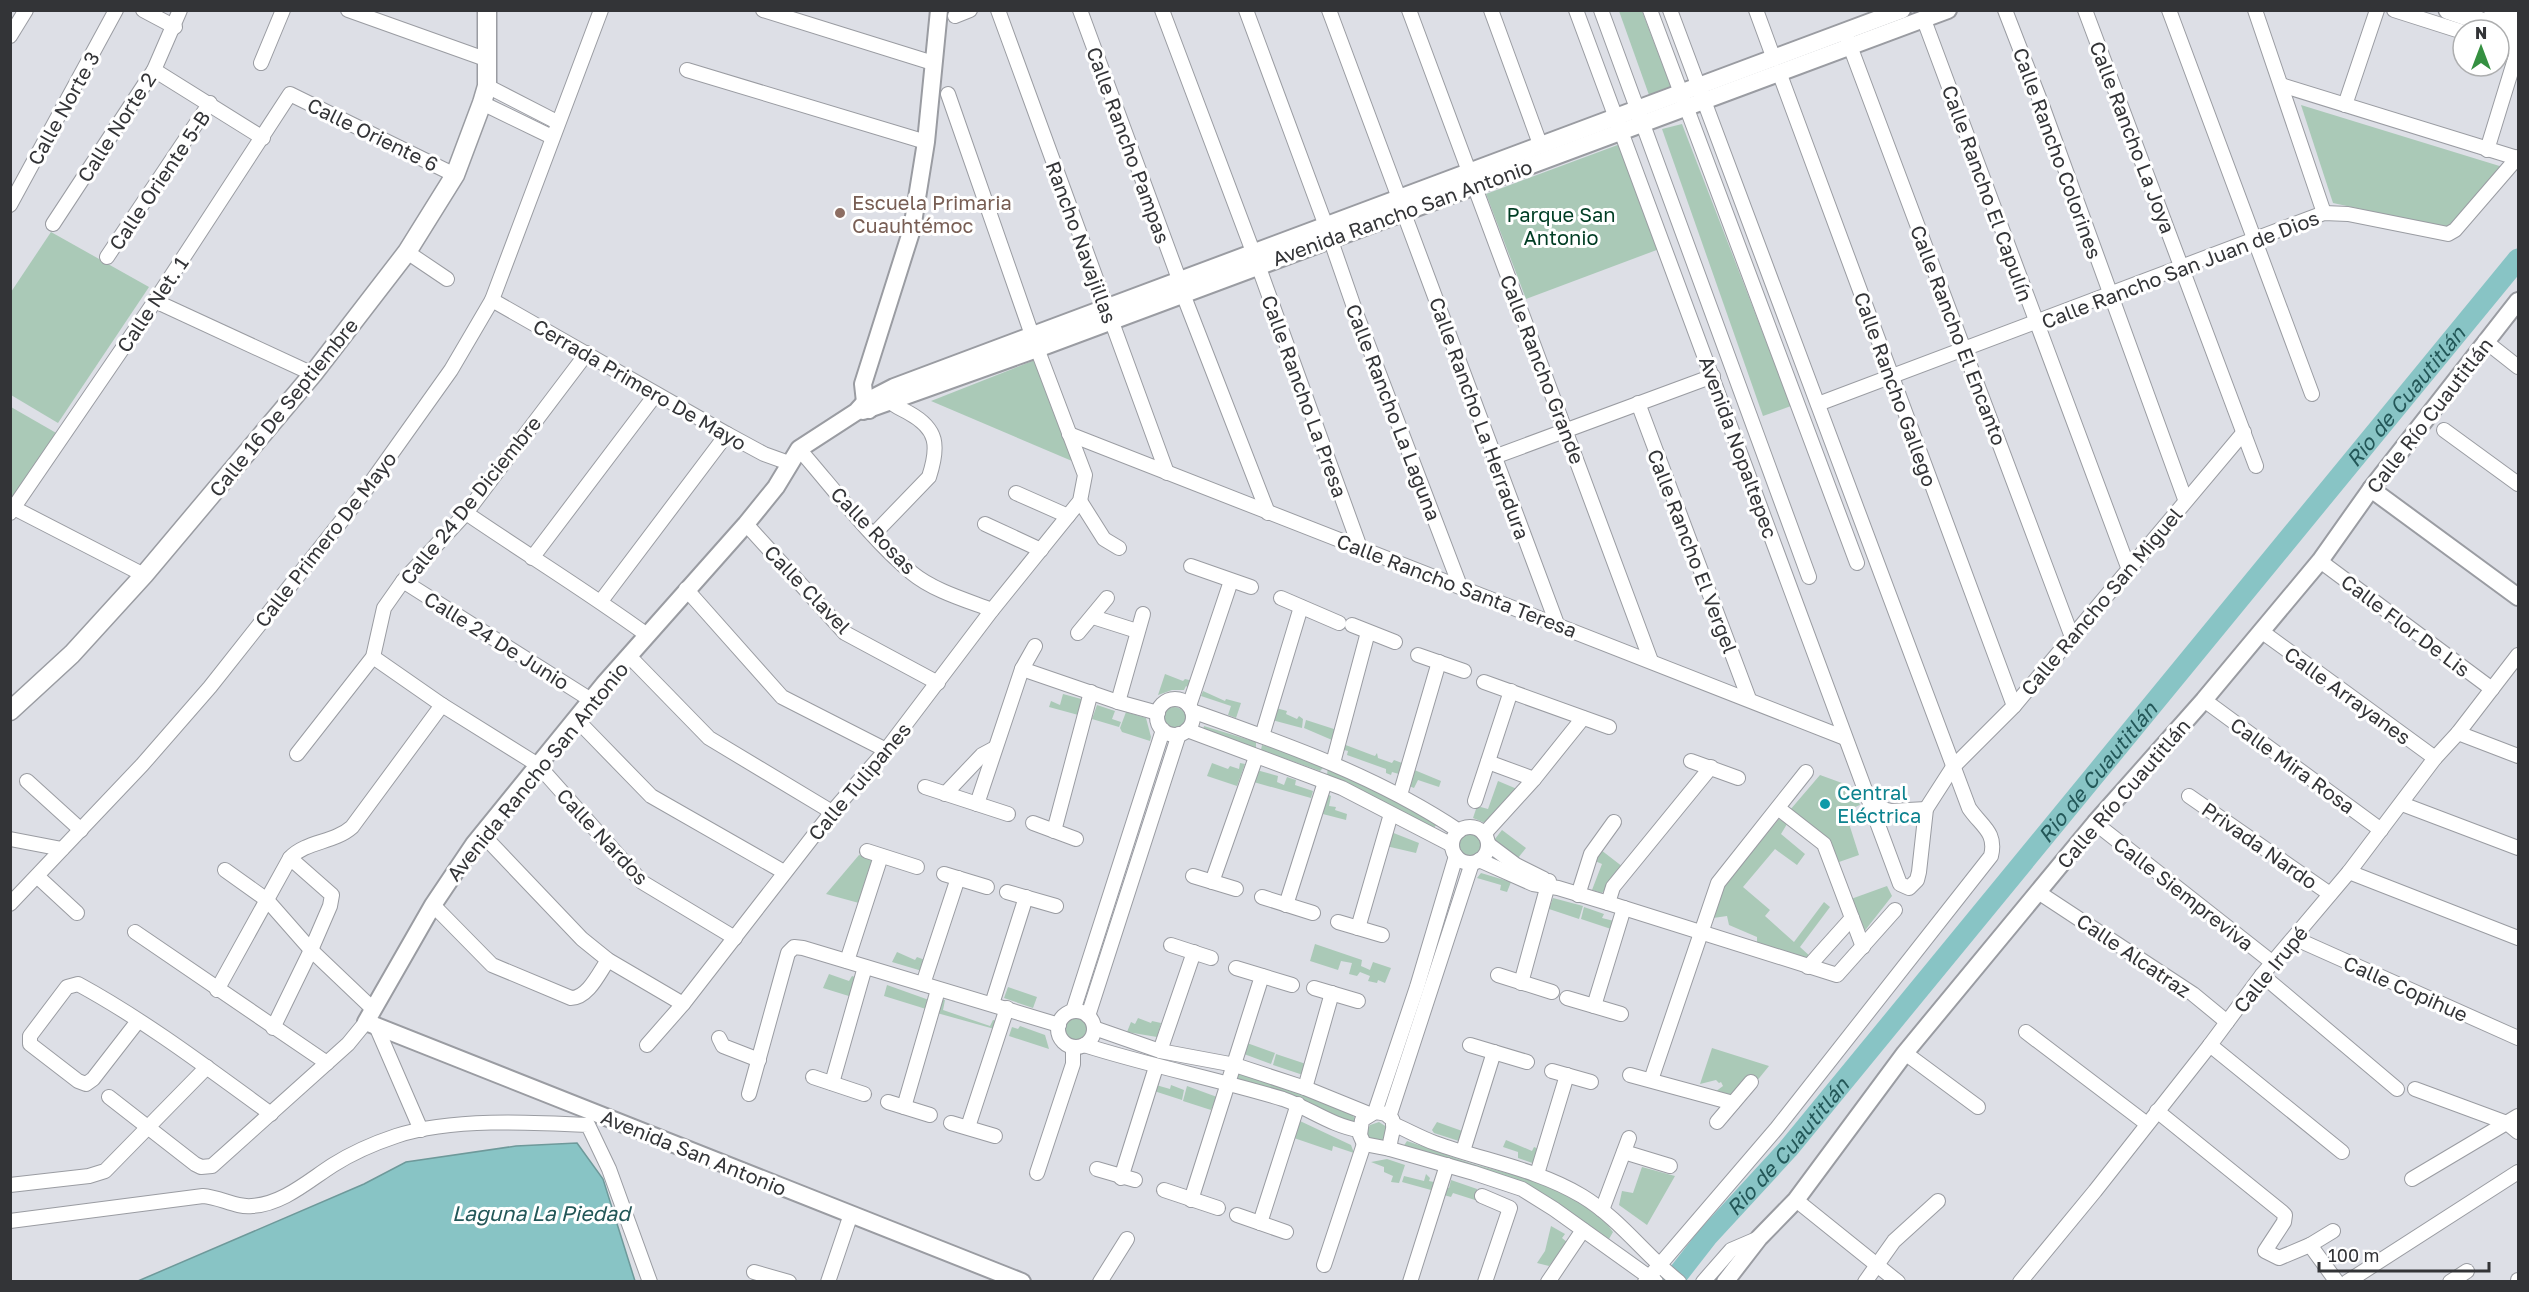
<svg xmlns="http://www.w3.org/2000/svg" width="2529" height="1292" viewBox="0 0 2529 1292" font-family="'Golos Text',sans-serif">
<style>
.green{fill:#aac9b7}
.water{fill:#88c4c5;stroke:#6e999a;stroke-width:1.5}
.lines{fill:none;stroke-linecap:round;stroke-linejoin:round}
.river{stroke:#88c4c5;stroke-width:21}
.minor-casing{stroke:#9a9ca2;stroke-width:16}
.tertiary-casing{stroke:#9a9ca2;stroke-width:20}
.secondary-casing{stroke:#9a9ca2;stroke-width:21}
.minor{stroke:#fff;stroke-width:14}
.tertiary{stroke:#fff;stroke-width:16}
.secondary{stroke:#fff;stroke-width:18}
.education-dot{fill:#8d6e63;stroke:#fff;stroke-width:2}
.culture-dot{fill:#0f9aa8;stroke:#fff;stroke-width:2}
.labels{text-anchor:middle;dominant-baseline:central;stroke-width:6;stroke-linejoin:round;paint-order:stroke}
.street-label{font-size:20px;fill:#333437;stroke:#fff}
.education-label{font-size:20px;fill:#785e54;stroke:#fff;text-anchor:start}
.park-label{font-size:20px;fill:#003d24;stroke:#fff}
.culture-label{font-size:20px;fill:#0d838f;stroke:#fff;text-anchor:start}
.water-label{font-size:21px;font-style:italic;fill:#235758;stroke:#fff}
</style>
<rect width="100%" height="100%" fill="#dddfe6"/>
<g class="green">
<path d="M1619 11H1642L1671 87 1649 95Z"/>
<path d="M2301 105 2506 168 2449 228 2333 203Z"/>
<path d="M1682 124 1791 406 1763 416 1662 129Z"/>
<path d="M1623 143 1662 248 1526 299 1486 194Z"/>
<path d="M51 232 149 287 58 423 11 395V292Z"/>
<path d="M1035 360 1072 461 931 401Z"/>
<path d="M11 407 58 434 11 498Z"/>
<path d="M1165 674 1183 681 1185 679 1193 681 1190 689 1186 686 1184 690H1172L1158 695Z"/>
<path d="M1203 691 1225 701 1226 699 1241 703 1236 718 1228 715 1231 706 1201 696Z"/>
<path d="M1063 694 1085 700 1082 716 1049 707 1051 701 1060 705Z"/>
<path d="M1097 705 1115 711 1112 719 1121 722 1119 727 1092 719Z"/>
<circle cx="1174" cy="719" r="12"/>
<path d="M1276 708 1287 711 1286 714 1297 719 1299 716 1303 719 1302 728 1272 720Z"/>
<path d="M1126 712 1146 718 1151 737 1150 741 1122 732 1120 728Z"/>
<path d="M1306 720 1337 730 1332 740 1304 728Z"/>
<path d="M1204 726 1256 742V749L1202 734Z"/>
<path d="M1343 744 1372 755 1375 756 1377 753 1378 758 1392 763 1394 760 1402 763 1399 774 1392 772 1391 775 1386 773V769L1347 755 1348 751 1340 749Z"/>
<path d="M1262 745 1295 754 1324 767 1320 771 1261 750Z"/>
<path d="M1212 763 1228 769 1230 766 1239 769 1240 763 1245 764 1237 786 1207 776Z"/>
<path d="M1332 765 1437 824 1432 830 1369 794 1327 775 1328 767Z"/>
<path d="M1253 769 1278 776 1277 782 1284 785 1287 777 1296 780 1295 785 1313 791 1311 798 1250 781Z"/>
<path d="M1412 769 1441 781 1439 787 1418 780 1414 788 1409 786Z"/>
<path d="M1820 775 1853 787 1860 805 1845 811 1859 855 1839 862 1829 841 1790 810Z"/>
<path d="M1498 781 1517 789 1490 825 1473 818 1477 806 1488 809Z"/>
<path d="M1325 793 1331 796 1329 806 1336 807 1335 810 1347 814 1346 820 1319 813Z"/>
<path d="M1779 819 1787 824 1781 834 1805 854 1797 865 1775 849 1743 887 1770 910 1765 916 1794 942 1824 902 1830 907 1800 947 1812 958 1810 961 1757 946V937L1729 925 1727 916 1713 918 1719 896 1726 884Z"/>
<path d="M1502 830 1526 848 1518 858 1491 844Z"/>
<path d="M1391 832 1419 843 1416 853 1386 846Z"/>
<circle cx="1469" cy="847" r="14"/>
<path d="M1601 850 1623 867 1602 893 1592 890 1602 864 1595 861Z"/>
<path d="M859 855 872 859 859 903 826 894Z"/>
<path d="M1481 873 1511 882 1507 892 1500 890 1501 885 1477 878Z"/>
<path d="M1887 886 1892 896 1863 933 1851 899Z"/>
<path d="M1553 898 1583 906 1579 919 1549 909Z"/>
<path d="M1584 907 1604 914 1602 918 1614 921 1611 929 1581 919Z"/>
<path d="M1315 944 1362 960 1361 966 1370 970 1373 962 1391 968 1385 983 1378 980 1377 983 1368 981 1370 976 1360 972 1357 976 1349 974 1352 963 1341 961 1338 970 1310 961Z"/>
<path d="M897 952 915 960 917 957 925 960 922 971 892 962Z"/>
<path d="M829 974 849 981 852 976 858 978 852 997 823 988Z"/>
<path d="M887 985 929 1000 926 1009 884 996Z"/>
<path d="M1008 987 1037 997 1033 1008 1004 998Z"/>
<path d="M941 999 945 1000 943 1010 990 1026 993 1020 1000 1022 998 1030 937 1013Z"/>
<path d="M1138 1018 1151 1023 1152 1021 1161 1023 1157 1037 1127 1032 1131 1022 1135 1024Z"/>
<path d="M1071 1019H1083L1089 1028 1086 1040 1078 1045 1068 1042 1060 1036 1059 1023Z"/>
<path d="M1020 1026 1045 1035 1049 1049 1009 1036 1012 1027 1018 1029Z"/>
<path d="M1247 1043 1275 1053 1271 1064 1244 1054Z"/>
<path d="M1712 1048 1769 1066 1756 1082 1733 1100 1715 1092 1723 1086 1721 1082 1719 1083 1716 1080 1700 1084Z"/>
<path d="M1276 1054 1306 1064 1303 1075 1273 1065Z"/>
<path d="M1239 1073 1346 1109 1356 1119 1353 1127 1236 1081 1235 1077Z"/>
<path d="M1156 1085 1170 1089 1171 1085 1184 1090 1182 1100 1154 1091Z"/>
<path d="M1187 1086 1217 1097 1211 1110 1183 1101Z"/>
<path d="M1300 1121 1351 1145 1354 1153 1333 1146 1332 1151 1294 1138Z"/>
<path d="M1379 1122 1390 1129 1387 1142H1367V1132L1370 1125Z"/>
<path d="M1437 1122 1465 1132 1462 1142 1434 1133 1432 1130Z"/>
<path d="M1506 1140 1532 1151 1534 1147 1541 1150 1535 1164 1518 1158V1152L1503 1147Z"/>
<path d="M1407 1141C1429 1148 1451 1157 1473 1164 1522 1178 1582 1187 1613 1232L1609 1239 1602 1237 1561 1210 1401 1150Z"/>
<path d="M1387 1159 1405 1165 1399 1183 1391 1182 1393 1176 1384 1172V1167L1371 1162Z"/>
<path d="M1642 1167 1675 1176 1647 1225 1619 1205 1622 1191 1633 1193Z"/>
<path d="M1426 1174 1430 1178 1429 1181 1434 1182 1431 1190 1402 1182 1404 1176 1424 1181Z"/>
<path d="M1451 1180 1477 1189 1475 1200 1453 1193 1451 1197 1440 1194 1443 1186 1449 1188Z"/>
<path d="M1551 1226 1565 1234 1562 1238 1568 1243 1549 1266 1537 1263 1545 1251Z"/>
</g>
<path class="water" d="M577 1143 603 1179 635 1281H138L364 1184 406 1162 516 1146Z"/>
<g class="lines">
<path class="river" id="s1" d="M1672 1282 1707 1237 1788 1149 2518 259"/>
<g class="minor-casing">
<g id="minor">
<path d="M143 10 175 27"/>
<path d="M348 10 488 60"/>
<path d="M763 10 933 63"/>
<path d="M998 10 1167 473"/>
<path d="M1080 10 1179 279"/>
<path d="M1162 10 1258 265 1359 545"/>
<path d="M1246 10 1326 226"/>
<path d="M1329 10 1399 198"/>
<path d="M1409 10 1651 661"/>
<path d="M1491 10 1540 144"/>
<path d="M1576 10 1871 806 1900 884 1909 888 1917 880 1919 872 1926 809 1953 767 2014 706 2244 432"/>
<path d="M1601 10 1809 577"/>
<path d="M1650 10 1857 563"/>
<path d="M1756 10 1774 59"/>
<path d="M2005 10 2043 108 2185 499"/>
<path d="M2085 10 2256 466"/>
<path d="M2169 10 2312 394"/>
<path d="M2255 10 2324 213"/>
<path d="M2394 10 2463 32"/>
<path d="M955 16 970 10"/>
<path d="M1924 20 2128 567"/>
<path d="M10 36 26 10"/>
<path d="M1847 38 2072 637"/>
<path d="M2499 43 2518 49"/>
<path d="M261 63 283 10"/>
<path d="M154 70 263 138"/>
<path d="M687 70 926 142"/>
<path d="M1779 72 2014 706"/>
<path d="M2281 85 2517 158"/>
<path d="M487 86 557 122"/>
<path d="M482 103 552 137"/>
<path d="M2345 105 2377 10"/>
<path d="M2487 150 2518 49"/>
<path d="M10 205 116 10"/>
<path d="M1403 211 1557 624"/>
<path d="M53 224 154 70 180 10"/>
<path d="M1330 238 1356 313 1460 586"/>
<path d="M407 252 447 279"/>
<path d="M107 257 210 103"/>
<path d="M1183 294 1268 513"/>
<path d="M492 300 727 434 764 454 789 463"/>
<path d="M155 301 313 374"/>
<path d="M2485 341 2518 367"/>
<path d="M1638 403 1749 699"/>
<path d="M1818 404 2324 213 2348 214 2448 234 2455 230 2518 157"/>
<path d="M2444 430 2518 484"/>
<path d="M1069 434 1845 738"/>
<path d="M799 449C833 488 873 541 912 573 934 591 966 600 992 610"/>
<path d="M1494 457 1713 376"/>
<path d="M1016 493 1068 516"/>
<path d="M1080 501 1104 539 1119 548"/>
<path d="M10 506 144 575"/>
<path d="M10 513 155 301 290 94 455 175"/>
<path d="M466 513C526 554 588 592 647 635"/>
<path d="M746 524 845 633 938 683"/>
<path d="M985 524 1041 550"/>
<path d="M874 534 929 477C939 446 938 429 909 413 900 408 892 405 886 397"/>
<path d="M532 558 656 394"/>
<path d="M2320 561 2492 689"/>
<path d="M1191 566 1251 587"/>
<path d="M403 581 591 700"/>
<path d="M686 589 782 697 886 750"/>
<path d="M1281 598 1339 623"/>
<path d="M601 601 727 434"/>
<path d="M1093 617 1137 631"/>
<path d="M1352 625 1395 642"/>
<path d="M2261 631 2435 758"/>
<path d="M1078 633 1107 598"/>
<path d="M1035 646 1022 669 1118 702 1158 713"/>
<path d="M1418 655 1464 671"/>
<path d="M629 656 709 738 832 812"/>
<path d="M373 657 442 705 538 765 642 882 735 938"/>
<path d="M1484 682 1609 727"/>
<circle cx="1175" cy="717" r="18"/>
<path d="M2204 700 2381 830"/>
<path d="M1118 702 1143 614"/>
<path d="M1189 706 1231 581"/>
<path d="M1192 711C1285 744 1377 776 1459 831"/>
<path d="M576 719 651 796 784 872"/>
<path d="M1187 730 1342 788 1452 845"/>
<path d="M2458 733 2518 756"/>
<path d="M1262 736 1301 607"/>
<path d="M297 754 373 657 384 608 403 581 466 513 587 353"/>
<path d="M1691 761 1738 778"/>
<path d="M1488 762 1534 779"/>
<path d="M1333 763 1368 632"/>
<path d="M27 781 81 830"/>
<path d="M925 787 1008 814"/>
<path d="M945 794 982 755 995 748"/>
<path d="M1400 795 1439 662"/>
<path d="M2189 796 2330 894"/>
<path d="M1475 801 1511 691"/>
<path d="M977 804 1022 669"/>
<path d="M2402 804 2518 848"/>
<path d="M1871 806 1891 811 1926 809"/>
<path d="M1778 808 1824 844 1863 947"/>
<path d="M1033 823 1076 839"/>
<path d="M2095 823 2273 963"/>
<circle cx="1470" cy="845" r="18"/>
<path d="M1054 831 1091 692"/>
<path d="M482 834 582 939 608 960 683 1004"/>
<path d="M1484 834 1534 779 1583 718"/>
<path d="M10 839 62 849"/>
<path d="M1488 844 1516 865 1544 879"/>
<path d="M867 851 917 867"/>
<path d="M1479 860 1533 884 1558 888 1608 903 1837 975 1895 910"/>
<path d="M225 870 267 900 311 950 373 1009"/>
<path d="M2349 872 2518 938"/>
<path d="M944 874 987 887"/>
<path d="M1193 876 1236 889"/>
<path d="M38 877 77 913"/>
<path d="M1212 882 1256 757"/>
<path d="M1007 892 1056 906"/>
<path d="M2038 892 2193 994 2227 1022"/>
<path d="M1578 895 1591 854 1614 822"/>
<path d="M1262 897 1313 913"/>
<path d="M1608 903 1613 887 1711 767"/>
<path d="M10 904 142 765 210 687 362 495 451 370 492 300 601 10"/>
<path d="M433 905 492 965 571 998C588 998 599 973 608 960"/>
<path d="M1286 905 1325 782"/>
<path d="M1338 922 1382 935"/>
<path d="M1358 928 1391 814"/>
<path d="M135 932 327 1063"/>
<path d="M2294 938 2518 1038"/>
<path d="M1171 945 1211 958"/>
<path d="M847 961 881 856"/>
<path d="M1808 967 1852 918"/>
<path d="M1236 968 1292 985"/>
<path d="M1498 975 1552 992"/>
<path d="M2262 975 2397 1089"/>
<path d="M1521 983 1549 881"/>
<path d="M923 984 958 878"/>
<path d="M1314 988 1358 1001"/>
<path d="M217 990 290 858C306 841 334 843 352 827L442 705"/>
<path d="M1567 998 1621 1014"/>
<path d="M992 1004 1026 897"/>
<path d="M1594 1006 1624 908"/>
<path d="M1073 1011 1163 730"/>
<circle cx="1076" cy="1029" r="18"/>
<path d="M1088 1016 1179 734"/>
<path d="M138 1021 93 1079 86 1084 78 1081 30 1044V1036L67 987 78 984C146 1021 209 1069 271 1114"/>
<path d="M376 1026 421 1130"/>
<path d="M273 1028 311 950 330 906 332 895 290 858"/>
<path d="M1094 1028 1160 1051 1235 1065 1305 1088 1369 1114"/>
<path d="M2026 1032 2147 1124"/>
<path d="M719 1038 723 1046 759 1060"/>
<path d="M647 1045 683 1004 832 812 886 750 992 610 1080 501 1085 475 1032 335 948 94"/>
<path d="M1084 1045C1150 1066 1217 1079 1283 1099 1309 1108 1332 1126 1359 1130"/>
<path d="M1470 1045 1527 1062"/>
<path d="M2210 1045 2342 1152"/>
<path d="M1160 1051 1194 952"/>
<path d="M1905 1053 1978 1107"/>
<path d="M1552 1071 1591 1082"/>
<path d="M1630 1075 1733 1103"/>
<path d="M813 1077 864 1094"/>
<path d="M1651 1080 1718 883 1806 772"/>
<path d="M832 1083 865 967"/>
<path d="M1305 1088 1332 993"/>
<path d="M2415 1089 2507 1123 2518 1132"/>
<path d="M749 1094 788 953 794 947 803 948 1059 1025"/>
<path d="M109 1097 195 1164 201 1167 212 1166 348 1044 366 1022"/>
<path d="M888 1102 930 1115"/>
<path d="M904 1107 938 990"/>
<path d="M2157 1111 2282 1212 2285 1215 2284 1222 2265 1251 2279 1258 2310 1245 2333 1231"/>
<path d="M1375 1112 1417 987 1456 856"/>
<path d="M1375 1112C1406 1115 1388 1134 1390 1149L1364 1144 1360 1135 1362 1120Z"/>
<path d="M1389 1117 1472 863"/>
<path d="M1717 1122 1751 1082"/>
<path d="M951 1123 995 1136"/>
<path d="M1393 1124C1407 1130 1421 1138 1435 1143 1485 1161 1537 1169 1582 1196 1620 1219 1645 1255 1679 1282"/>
<path d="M968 1127 1007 1008"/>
<path d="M1390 1149 1474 1173 1522 1189 1554 1209 1656 1282"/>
<path d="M1463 1151 1494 1052"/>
<path d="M1624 1152 1670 1166"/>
<path d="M1097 1169 1135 1180"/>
<path d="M1037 1173 1073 1064V1047"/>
<path d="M1537 1174 1567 1075"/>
<path d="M1121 1178 1156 1067"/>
<path d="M2412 1179 2518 1116"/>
<path d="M10 1185 89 1176 105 1171 207 1067"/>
<path d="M1164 1190 1218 1208"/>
<path d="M1482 1196 1510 1208 1485 1282"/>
<path d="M1191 1200 1262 976"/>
<path d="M1796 1200 1898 1282"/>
<path d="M1602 1210 1629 1138"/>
<path d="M1237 1215 1286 1232"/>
<path d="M10 1221 203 1196C220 1197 236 1208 252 1206 283 1204 308 1181 333 1165 352 1153 375 1143 396 1136 450 1118 531 1122 588 1125L609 1169 650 1282"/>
<path d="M1260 1223 1298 1104"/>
<path d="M2310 1245 2337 1282"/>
<path d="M1324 1265 1364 1144"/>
<path d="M754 1272 789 1282"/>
<path d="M828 1282 851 1214"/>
<path d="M1100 1282 1127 1239"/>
<path d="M1410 1282 1447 1165"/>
<path d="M1548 1282 1583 1230"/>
<path d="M1645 1282 1777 1128 1991 856C1997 832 1981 826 1969 808L1670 10"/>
<path d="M1703 1282 1731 1250 1759 1238"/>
<path d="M1865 1282 1894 1241 1938 1201"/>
<path d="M2020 1282 2095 1191 2210 1045 2262 975 2349 872 2435 758 2458 733 2518 655"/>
<path d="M2347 1282 2518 1172"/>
<path d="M2450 1282 2467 1271"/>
<path d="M2518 1282V1280"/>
</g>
</g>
<g class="tertiary-casing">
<g id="tertiary">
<path d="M869 410 865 402 863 384 912 229 926 142 939 10"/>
<path d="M863 411 1037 349 1948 10"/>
<path d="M2371 489 2518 597"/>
<path d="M1022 1282 366 1022 433 905 474 844 604 684 746 524 776 487 799 449 856 412 865 402 894 387 1902 10"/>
<path d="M1725 1282 1759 1238 1796 1200 1905 1053 2095 823 2204 700 2320 561 2371 489 2518 301"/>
</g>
</g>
<g class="secondary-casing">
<g id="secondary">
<path d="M2448 10 2518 34"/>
<path d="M2493 10 2518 19"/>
<path d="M10 711 72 654 144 575 313 374 407 252 455 175 482 103 487 86V10"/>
</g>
</g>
<use href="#minor" class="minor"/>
<use href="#tertiary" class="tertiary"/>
<use href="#secondary" class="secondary"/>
</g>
<circle class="education-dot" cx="840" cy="213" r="6"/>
<circle class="culture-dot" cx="1825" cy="804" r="6"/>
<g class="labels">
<g class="street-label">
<text transform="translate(63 108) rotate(-61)">Calle Norte 3</text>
<text transform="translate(116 127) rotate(-57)">Calle Norte 2</text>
<text transform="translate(373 134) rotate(26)">Calle Oriente 6</text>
<text transform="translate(2133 137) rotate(69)">Calle Rancho La Joya</text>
<text transform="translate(1129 145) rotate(70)">Calle Rancho Pampas</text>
<text transform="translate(2058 153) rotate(70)">Calle Rancho Colorines</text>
<text transform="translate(159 180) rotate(-56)">Calle Oriente 5-B</text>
<text transform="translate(1988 193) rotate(70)">Calle Rancho El Capulín</text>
<text transform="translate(1402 212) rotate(-20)">Avenida Rancho San Antonio</text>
<text transform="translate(1082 242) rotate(70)">Rancho Navajillas</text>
<text transform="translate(2180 269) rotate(-21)">Calle Rancho San Juan de Dios</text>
<text transform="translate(152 304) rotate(-56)">Calle Net. 1</text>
<text transform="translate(1959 335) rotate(69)">Calle Rancho El Encanto</text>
<text transform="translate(1543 369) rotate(69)">Calle Rancho Grande</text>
<text transform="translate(640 384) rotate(30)">Cerrada Primero De Mayo</text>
<text transform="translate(1896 389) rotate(70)">Calle Rancho Gallego</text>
<text transform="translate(1305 396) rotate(70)">Calle Rancho La Presa</text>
<text transform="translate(283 407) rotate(-51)">Calle 16 De Septiembre</text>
<text transform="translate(1394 412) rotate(69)">Calle Rancho La Laguna</text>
<text transform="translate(2429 415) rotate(-52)">Calle Río Cuautitlán</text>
<text transform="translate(1480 418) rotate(70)">Calle Rancho La Herradura</text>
<text transform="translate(1739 447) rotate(70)">Avenida Nopaltepec</text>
<text transform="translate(470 500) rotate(-51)">Calle 24 De Diciembre</text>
<text transform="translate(874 530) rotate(46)">Calle Rosas</text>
<text transform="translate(325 539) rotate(-52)">Calle Primero De Mayo</text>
<text transform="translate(1693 551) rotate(69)">Calle Rancho El Vergel</text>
<text transform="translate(1457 585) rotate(21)">Calle Rancho Santa Teresa</text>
<text transform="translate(808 589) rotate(46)">Calle Clavel</text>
<text transform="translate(2101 601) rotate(-50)">Calle Rancho San Miguel</text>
<text transform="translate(2406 625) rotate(37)">Calle Flor De Lis</text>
<text transform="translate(497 640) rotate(32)">Calle 24 De Junio</text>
<text transform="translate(2348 695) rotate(36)">Calle Arrayanes</text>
<text transform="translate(2293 765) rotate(36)">Calle Mira Rosa</text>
<text transform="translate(537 771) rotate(-51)">Avenida Rancho San Antonio</text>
<text transform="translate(859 781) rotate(-50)">Calle Tulipanes</text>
<text transform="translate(2123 793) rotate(-49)">Calle Río Cuautitlán</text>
<text transform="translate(603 836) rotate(47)">Calle Nardos</text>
<text transform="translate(2260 845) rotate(35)">Privada Nardo</text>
<text transform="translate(2184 893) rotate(38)">Calle Siempreviva</text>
<text transform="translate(2134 955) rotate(34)">Calle Alcatraz</text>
<text transform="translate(2270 969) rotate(-51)">Calle Irupé</text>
<text transform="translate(2406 988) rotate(24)">Calle Copihue</text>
<text transform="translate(694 1152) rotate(22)">Avenida San Antonio</text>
</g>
<g class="education-label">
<text x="852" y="202">Escuela Primaria<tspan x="852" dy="23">Cuauhtémoc</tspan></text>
</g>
<g class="park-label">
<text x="1561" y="214">Parque San<tspan x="1561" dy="23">Antonio</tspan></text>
</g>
<g class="culture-label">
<text x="1837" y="792">Central<tspan x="1837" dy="23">Eléctrica</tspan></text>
</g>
<g class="water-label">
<text stroke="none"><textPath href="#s1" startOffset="1150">Rio de Cuautitlán</textPath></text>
<text stroke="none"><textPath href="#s1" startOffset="664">Rio de Cuautitlán</textPath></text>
<text stroke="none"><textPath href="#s1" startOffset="178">Rio de Cuautitlán</textPath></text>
<text x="541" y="1213">Laguna La Piedad</text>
</g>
</g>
<rect width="2529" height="1292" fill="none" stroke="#333437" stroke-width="24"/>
<g transform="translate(2481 48)"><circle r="28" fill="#ffffff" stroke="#adaeaf" stroke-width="1.5"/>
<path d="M0-4.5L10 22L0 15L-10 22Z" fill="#359041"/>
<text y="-9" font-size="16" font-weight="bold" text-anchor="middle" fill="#333437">N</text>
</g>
<path d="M2319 1262v9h170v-9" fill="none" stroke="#333437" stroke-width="3"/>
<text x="2328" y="1262" font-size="18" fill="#333437" stroke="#ffffff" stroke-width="4.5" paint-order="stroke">100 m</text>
</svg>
